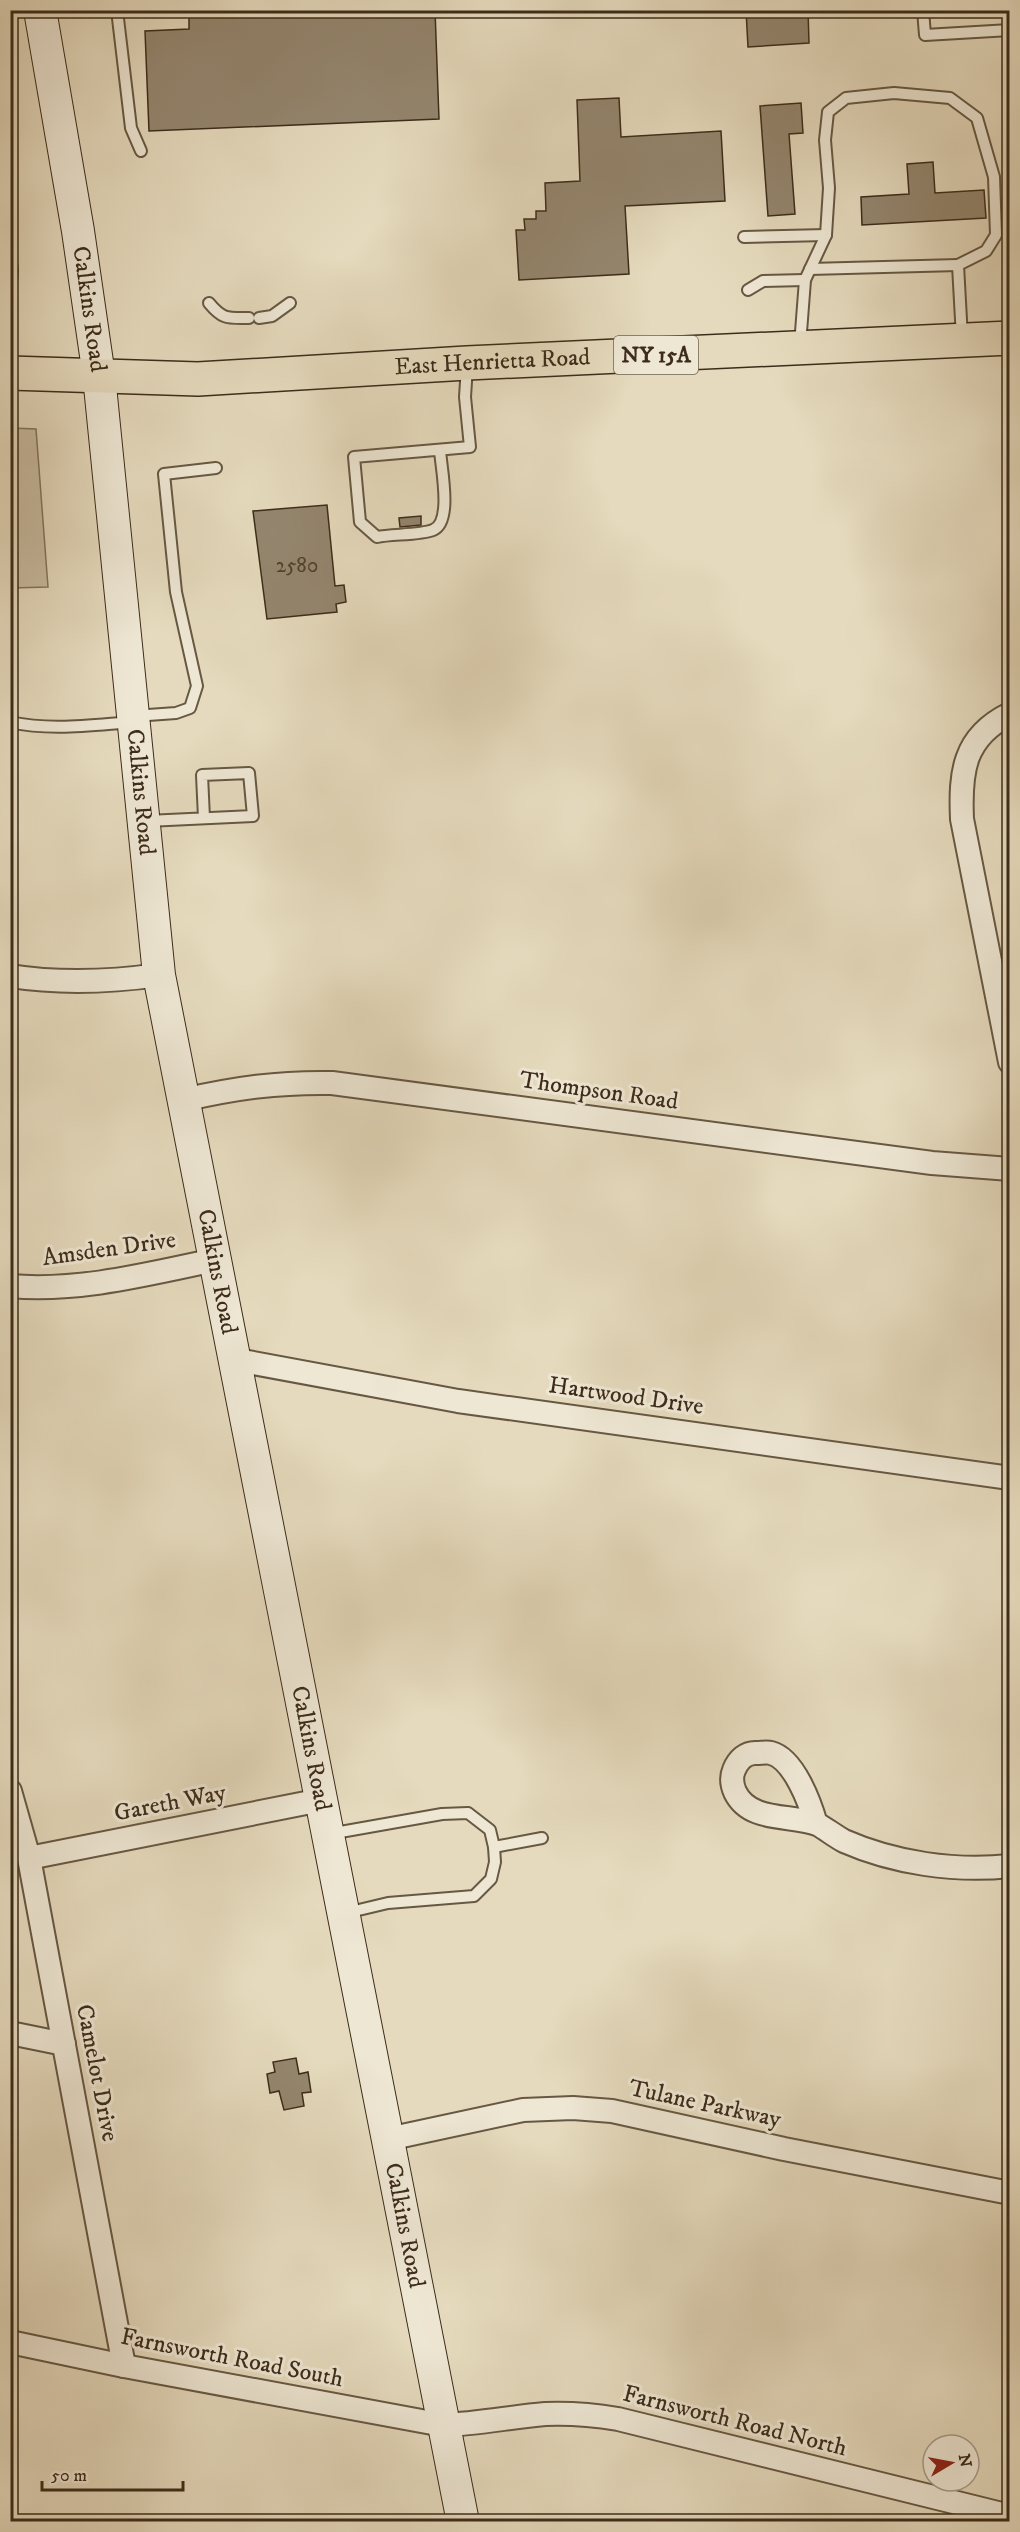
<svg xmlns="http://www.w3.org/2000/svg" width="1020" height="2532" viewBox="0 0 1020 2532" font-family="'IM FELL DW Pica',serif">
<style>
.green{fill:#c8bca1;stroke:#82745e;stroke-width:1.5}
.building{fill:#94866f;stroke:#3d2c1a;stroke-width:1.5}
.lines{fill:none;stroke-linecap:round;stroke-linejoin:round}
.service-casing{stroke:#675843;stroke-width:14}
.minor-casing{stroke:#675843;stroke-width:26}
.secondary-casing{stroke:#3d2c1a;stroke-width:34}
.primary-casing{stroke:#3d2c1a;stroke-width:36}
.service{stroke:#eee7d4;stroke-width:10}
.minor{stroke:#eee7d4;stroke-width:22}
.secondary{stroke:#eee7d4;stroke-width:32}
.primary{stroke:#e5dabd;stroke-width:33}
.labels{text-anchor:middle;dominant-baseline:central;stroke-width:6;stroke-linejoin:round;paint-order:stroke}
.number-label{font-size:21px;fill:#53422f}
.shield{fill:#eee7d4;stroke:#726452;stroke-width:1.5}
.shield-label{font-size:22px;font-weight:bold;fill:#3d2c1a}
.street-label{font-size:24px;fill:#3d2c1a;stroke:#eee7d4}
</style>
<rect width="100%" height="100%" fill="#e5dabd"/>
<filter id="stains"><feTurbulence type="fractalNoise" baseFrequency=".00333" numOctaves="4"/><feColorMatrix values="0 0 0 0 .2 0 0 0 0 .09 0 0 0 0 .02 0 0 0 .5 -.17"/></filter>
<radialGradient id="worn" r=".72"><stop offset=".6" stop-color="#630" stop-opacity="0"/><stop offset="1" stop-color="#630" stop-opacity=".3"/></radialGradient>
<path class="green" d="M11 428 36 429 48 587 11 588Z"/>
<g class="building">
<path d="M189 10H435L439 119 149 131 145 31 189 29Z"/>
<path d="M746 10H808L809 43 748 47Z"/>
<path d="M619 98 621 137 721 131 725 201 625 206 629 274 519 280 516 230H525L524 219H536V211H546L545 183 580 181 577 100Z"/>
<path d="M801 103 803 133 789 134 795 214 768 216 760 106Z"/>
<path d="M933 162 935 193 984 190 986 218 862 225 861 197 909 194 907 164Z"/>
<path d="M327 505 335 586 344 585 346 602 336 604 337 612 267 619 253 511Z"/>
<path d="M421 516V525L400 527 399 518Z"/>
<path d="M296 2058 299 2074 308 2072 311 2092 302 2093 304 2106 284 2110 279 2091 270 2093 267 2074 275 2072 273 2062Z"/>
</g>
<g class="lines">
<g class="service-casing">
<g id="service">
<path d="M117 10 131 128 141 151"/>
<path d="M923 10 925 35 1010 30"/>
<path d="M744 237 826 235"/>
<path d="M10 256 12 270 10 298"/>
<path d="M810 269 958 265"/>
<path d="M748 290 763 281 805 280"/>
<path d="M209 303C223 320 228 318 249 318"/>
<path d="M259 318 272 316 290 303"/>
<path d="M800 345 805 280 826 235 829 188 825 140 828 112 846 98 894 93 950 98 977 118 994 177 996 235 986 251 958 265 962 338"/>
<path d="M440 450C441 468 453 522 433 530 421 535 391 534 377 537L360 522 354 457 470 447 465 397 467 366"/>
<path d="M134 716 176 713 190 708 197 686 176 592 164 474 216 468"/>
<path d="M10 722C51 731 91 725 133 722"/>
<path d="M147 821 253 816 249 773 202 775 204 818"/>
<path d="M329 1834 442 1814 468 1813 490 1830 494 1847 495 1862 491 1879 474 1896 388 1903 346 1913"/>
<path d="M494 1847 542 1838"/>
</g>
</g>
<g class="minor-casing">
<g id="minor">
<path d="M1010 714C963 737 960 773 962 819L1010 1062"/>
<path d="M10 976C61 984 109 982 159 975"/>
<path d="M183 1100C236 1088 278 1082 332 1083L932 1163 1010 1169"/>
<path d="M10 1286C79 1292 148 1274 215 1260"/>
<path d="M237 1360 458 1401 1010 1478"/>
<path d="M10 1791 29 1858 124 2366"/>
<path d="M816 1824C810 1803 794 1759 771 1753 767 1752 761 1753 757 1753 746 1752 738 1760 734 1770 731 1777 732 1785 735 1792 750 1823 791 1814 817 1824 826 1829 835 1836 844 1841 894 1863 955 1872 1010 1866"/>
<path d="M29 1858 321 1800"/>
<path d="M10 2033 64 2044"/>
<path d="M388 2139 523 2110 573 2108 612 2111 784 2149 1010 2193"/>
<path d="M10 2342 124 2366 443 2425C478 2424 510 2417 545 2414 569 2413 594 2415 618 2419L1010 2516"/>
</g>
</g>
<g class="secondary-casing">
<g id="secondary">
<path id="s1" d="M40 10 78 231 99 376 159 975 463 2522"/>
</g>
</g>
<g class="primary-casing">
<g id="primary">
<path id="s2" d="M10 373 198 379 467 363 1010 338"/>
</g>
</g>
<use href="#service" class="service"/>
<use href="#minor" class="minor"/>
<use href="#secondary" class="secondary"/>
<use href="#primary" class="primary"/>
</g>
<g class="labels">
<g class="number-label">
<text x="297" y="566">2580</text>
</g>
<rect class="shield" x="614" y="336" width="84" height="38" rx="4.5"/>
<g class="shield-label">
<text x="656" y="355">NY 15A</text>
</g>
<g class="street-label">
<text stroke="none"><textPath href="#s1" startOffset="303">Calkins Road</textPath></text>
<text stroke="none"><textPath href="#s2" startOffset="483">East Henrietta Road</textPath></text>
<text stroke="none"><textPath href="#s1" startOffset="789">Calkins Road</textPath></text>
<text transform="translate(599 1091) rotate(8)">Thompson Road</text>
<text transform="translate(109 1249) rotate(-8)">Amsden Drive</text>
<text stroke="none"><textPath href="#s1" startOffset="1275">Calkins Road</textPath></text>
<text transform="translate(626 1396) rotate(8)">Hartwood Drive</text>
<text stroke="none"><textPath href="#s1" startOffset="1761">Calkins Road</textPath></text>
<text transform="translate(170 1803) rotate(-11)">Gareth Way</text>
<text transform="translate(97 2073) rotate(79)">Camelot Drive</text>
<text transform="translate(705 2104) rotate(12)">Tulane Parkway</text>
<text stroke="none"><textPath href="#s1" startOffset="2247">Calkins Road</textPath></text>
<text transform="translate(232 2358) rotate(11)">Farnsworth Road South</text>
<text transform="translate(735 2421) rotate(14)">Farnsworth Road North</text>
</g>
</g>
<rect width="1020" height="2532" fill="none" stroke="#e5dabd" stroke-width="36"/>
<rect x="12" y="12" width="996" height="2508" fill="none" stroke="#3d2c1a" stroke-width="3"/>
<rect x="18" y="18" width="984" height="2496" fill="none" stroke="#3d2c1a" stroke-width="1.5"/>
<g transform="translate(951 2463) rotate(80)"><circle r="28" fill="#eee7d4" stroke="#a79c8a" stroke-width="1.5"/>
<path d="M0-4.5L10 22L0 15L-10 22Z" fill="#8f2418"/>
<text y="-9" font-size="16" font-weight="bold" text-anchor="middle" fill="#3d2c1a">N</text>
</g>
<path d="M42 2481v9h141v-9" fill="none" stroke="#3d2c1a" stroke-width="3"/>
<text x="51" y="2481" font-size="18" fill="#3d2c1a" stroke="#eee7d4" stroke-width="4.5" paint-order="stroke">50 m</text>
<rect width="100%" height="100%" filter="url(#stains)"/>
<rect width="100%" height="100%" fill="url(#worn)"/>
</svg>
